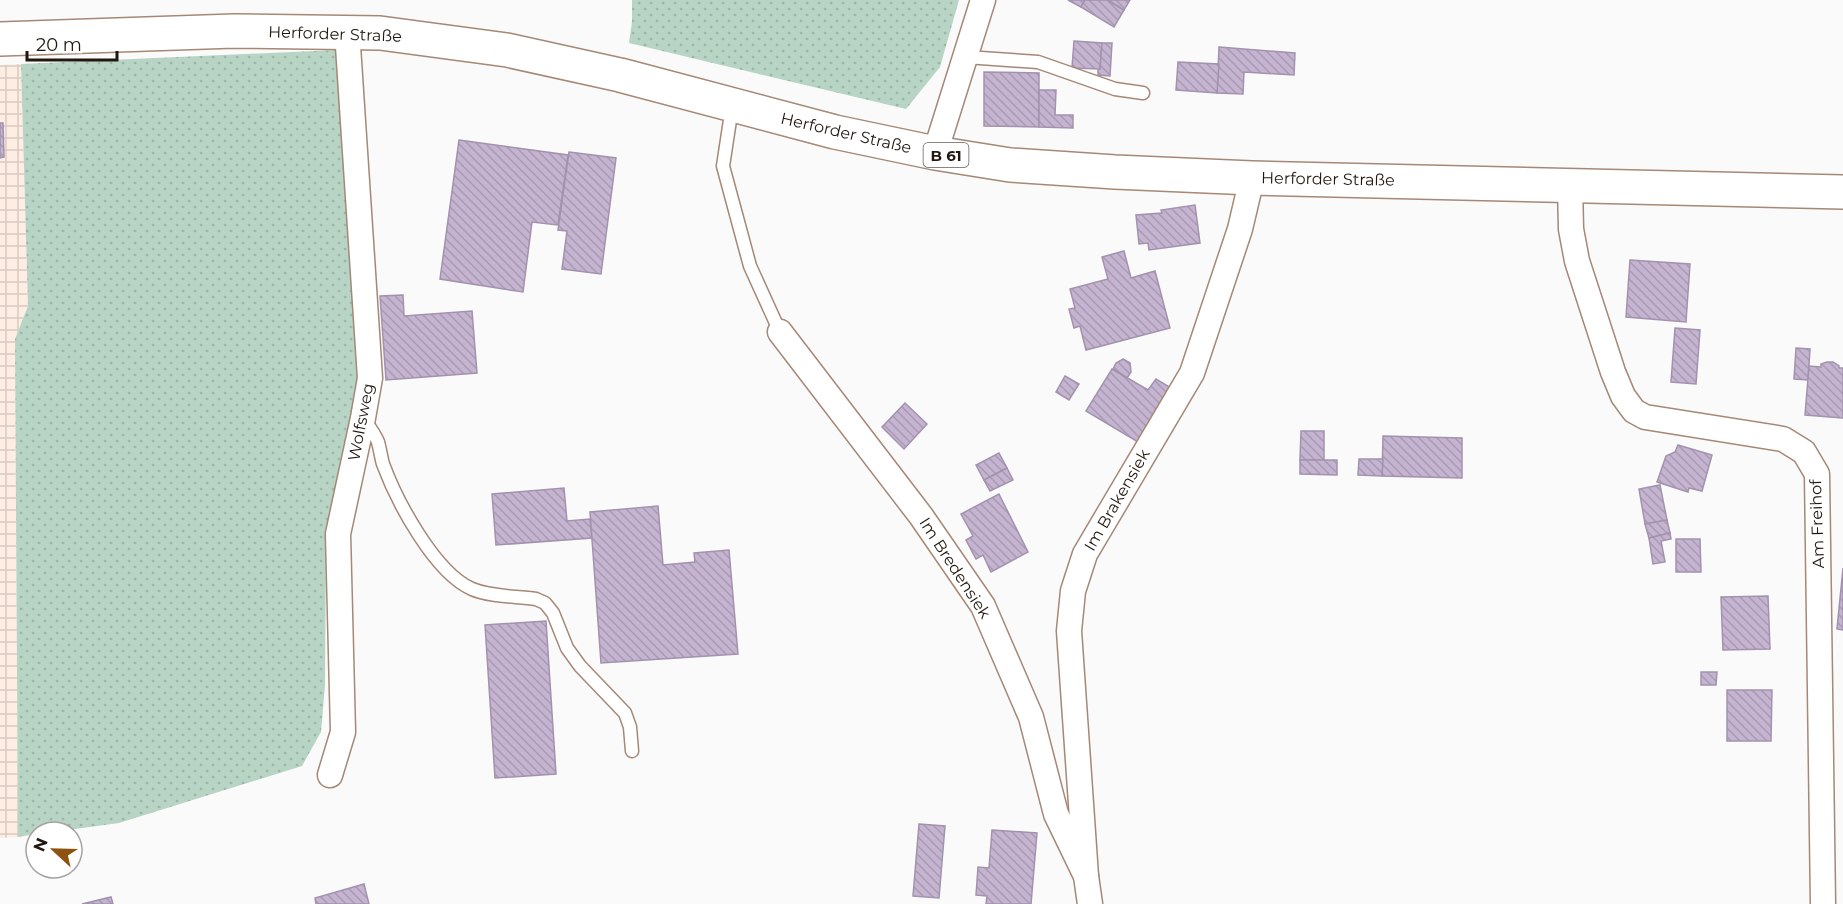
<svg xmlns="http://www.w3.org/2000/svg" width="1843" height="904" viewBox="0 0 1843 904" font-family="Montserrat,sans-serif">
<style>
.industrial{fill:url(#industrial-grid)}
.grass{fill:url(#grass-dots)}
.building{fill:url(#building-back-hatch);stroke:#a292ad;stroke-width:1.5}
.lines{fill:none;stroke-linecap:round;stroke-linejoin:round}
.lane-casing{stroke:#a58876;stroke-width:15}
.street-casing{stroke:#a58876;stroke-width:27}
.primary-casing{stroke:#a58876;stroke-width:36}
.lane{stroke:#fff;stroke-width:12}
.street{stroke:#fff;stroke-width:24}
.primary{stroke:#fff;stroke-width:33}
.labels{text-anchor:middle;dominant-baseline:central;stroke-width:5;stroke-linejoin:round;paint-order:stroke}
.shield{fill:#fff;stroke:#645d57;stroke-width:1.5}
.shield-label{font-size:15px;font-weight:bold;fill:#21170f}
.street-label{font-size:16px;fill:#21170f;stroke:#fff}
</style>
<defs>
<pattern id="industrial-grid" width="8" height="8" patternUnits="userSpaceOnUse" patternTransform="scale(1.5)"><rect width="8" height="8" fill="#fdede3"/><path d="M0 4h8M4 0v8" fill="none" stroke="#d9cac2"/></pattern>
<pattern id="grass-dots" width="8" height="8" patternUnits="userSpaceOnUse" patternTransform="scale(1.5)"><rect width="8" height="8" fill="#b7d4c4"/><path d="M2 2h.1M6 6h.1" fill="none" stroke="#9db5a7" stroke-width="1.8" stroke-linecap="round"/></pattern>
<pattern id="building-back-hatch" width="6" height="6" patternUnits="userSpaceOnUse" patternTransform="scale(1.5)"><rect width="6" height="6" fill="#c5b4d1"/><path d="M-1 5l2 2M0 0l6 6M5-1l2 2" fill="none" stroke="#a99ab2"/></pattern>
</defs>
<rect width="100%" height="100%" fill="#fafafa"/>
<path class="industrial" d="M21 64 28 306 15 339 18 837 0 838V65Z"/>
<g class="grass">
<path d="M632 0H959L940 67 906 109 629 43 632 22Z"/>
<path d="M337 50 360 377 326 535 325 685 321 732 302 766 119 823 53 832H36V834L18 837 15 339 28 306 21 64Z"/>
</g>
<g class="building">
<path d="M1068 0H1085L1081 7Z"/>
<path d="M1085 0H1108L1124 10 1114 27 1081 7Z"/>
<path d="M1108 0H1130L1124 10Z"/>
<path d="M1074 41 1102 43 1100 69 1072 68Z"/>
<path d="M1102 43H1112L1110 76 1098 75V70L1100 69Z"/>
<path d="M1219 47 1295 53 1294 75 1244 72 1243 94 1217 93Z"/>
<path d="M1178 62 1219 64 1217 93 1176 90Z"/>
<path d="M984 72 1039 73V127L984 126Z"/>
<path d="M1039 90H1056L1055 115H1073V128L1039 127Z"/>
<path d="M0 123H3L4 157 0 158Z"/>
<path d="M459 140 568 155 558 225 532 222 523 292 440 279Z"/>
<path d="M569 152 616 158 601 274 562 269 567 231 558 230Z"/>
<path d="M1195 205 1200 243 1149 250 1148 243 1139 244 1136 215 1162 213 1161 210Z"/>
<path d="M1124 251 1131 278 1155 271 1170 328 1086 350 1080 326 1074 328 1069 309 1075 308 1070 289 1108 279 1102 257Z"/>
<path d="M1630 260 1690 264 1686 322 1626 317Z"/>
<path d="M403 295 404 316 472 311 477 373 386 380 380 296Z"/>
<path d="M1675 328 1700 330 1696 384 1671 382Z"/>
<path d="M1796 348 1810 349 1808 380 1794 379Z"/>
<path d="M1123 359 1130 363 1131 372 1127 378 1113 369 1116 363Z"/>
<path d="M1827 362H1833L1839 366V368H1843V418L1805 415 1809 366 1821 367V364Z"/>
<path d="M1112 369 1148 390 1156 379 1171 388 1138 442 1086 411Z"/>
<path d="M1065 376 1079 384 1069 400 1056 392Z"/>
<path d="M905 403 927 424 904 449 882 427Z"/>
<path d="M1301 431H1324V460H1300Z"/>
<path d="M1383 436 1462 438V478L1382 476Z"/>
<path d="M1678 445 1712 455 1702 491 1689 488 1688 492 1657 482 1666 456 1675 452Z"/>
<path d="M999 453 1007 468 984 480 976 465Z"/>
<path d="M1359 459H1383L1382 476 1358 475Z"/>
<path d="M1300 460H1337V475L1300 474Z"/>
<path d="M1007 468 1013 480 990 491 984 480Z"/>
<path d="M1660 485 1667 520 1645 524 1639 489Z"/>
<path d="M564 488 567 521 590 519 592 538 496 545 492 494Z"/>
<path d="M999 494 1028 552 991 572 983 555 976 559 966 540 973 536 961 514Z"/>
<path d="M658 506 663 565 695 562 694 553 729 550 738 654 601 663 590 512Z"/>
<path d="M1667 520 1670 533 1649 538 1645 524Z"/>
<path d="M1670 533 1671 539 1661 541 1665 562 1653 564 1649 538Z"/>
<path d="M1676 539H1700L1701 572H1676Z"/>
<path d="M1843 568V630L1837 629Z"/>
<path d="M1768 596 1770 649 1723 650 1721 597Z"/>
<path d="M546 621 556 774 495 778 485 625Z"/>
<path d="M1701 672H1717L1716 685H1701Z"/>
<path d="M1727 690H1772L1771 741H1727Z"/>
<path d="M919 824 945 826 939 898 913 896Z"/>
<path d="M992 830 1037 833 1031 904H986L987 896 976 895 978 867 989 868Z"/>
<path d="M364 884 369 904H316L315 898Z"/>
<path d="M111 897 113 904H82Z"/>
</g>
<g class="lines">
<g class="lane-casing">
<g id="lane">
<path d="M966 57 1038 62 1115 89 1143 93"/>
<path d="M732 107 723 166 750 266 780 332"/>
<path d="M364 418C368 426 375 434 378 442 380 449 381 457 383 464 397 502 435 573 472 589 491 597 516 596 536 599L545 603 553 613 567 648 580 666 625 713 630 727 632 751"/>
</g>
</g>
<g class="street-casing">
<g id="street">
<path d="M935 153 983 0"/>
<path d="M1570 187 1571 229 1577 261 1613 372 1623 396 1634 411 1645 417 1783 439 1804 452 1817 474 1823 904"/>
<path d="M780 332 921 516 983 606 1031 717 1056 814 1086 876 1090 904"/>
<path d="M330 775 343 732 338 534 363 418 370 378 347 31"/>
<path d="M1086 876 1069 631 1073 591 1085 554 1192 373 1240 229 1252 178"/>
</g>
</g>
<g class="primary-casing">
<path id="primary" d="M0 39 234 31 380 33 507 50 620 75 835 132 935 153 1010 165 1115 172 1252 178 1843 192"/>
</g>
<use href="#lane" class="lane"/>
<use href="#street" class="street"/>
<use href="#primary" class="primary"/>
</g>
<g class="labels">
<rect class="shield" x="923.5" y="143" width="45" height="24" rx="4.5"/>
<g class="shield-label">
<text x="946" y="155">B 61</text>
</g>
<g class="street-label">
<text transform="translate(335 34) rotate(2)">Herforder Straße</text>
<text transform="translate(846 133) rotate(13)">Herforder Straße</text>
<text transform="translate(1328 179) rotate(1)">Herforder Straße</text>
<text transform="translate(361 422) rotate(-79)">Wolfsweg</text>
<text transform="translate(1117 500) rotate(-60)">Im Brakensiek</text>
<text transform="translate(1817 524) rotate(-92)">Am Freihof</text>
<text transform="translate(955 568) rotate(57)">Im Bredensiek</text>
</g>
</g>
<g transform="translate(54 850) rotate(292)"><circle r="28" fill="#ffffff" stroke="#a6a29f" stroke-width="1.5"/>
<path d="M0-4.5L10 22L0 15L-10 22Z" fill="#8d530f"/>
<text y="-9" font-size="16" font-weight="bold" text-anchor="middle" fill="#21170f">N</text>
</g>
<path d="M27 51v9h90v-9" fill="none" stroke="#21170f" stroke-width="3"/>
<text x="36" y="51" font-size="18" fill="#21170f" stroke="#ffffff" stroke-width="4.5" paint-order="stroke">20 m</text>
</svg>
